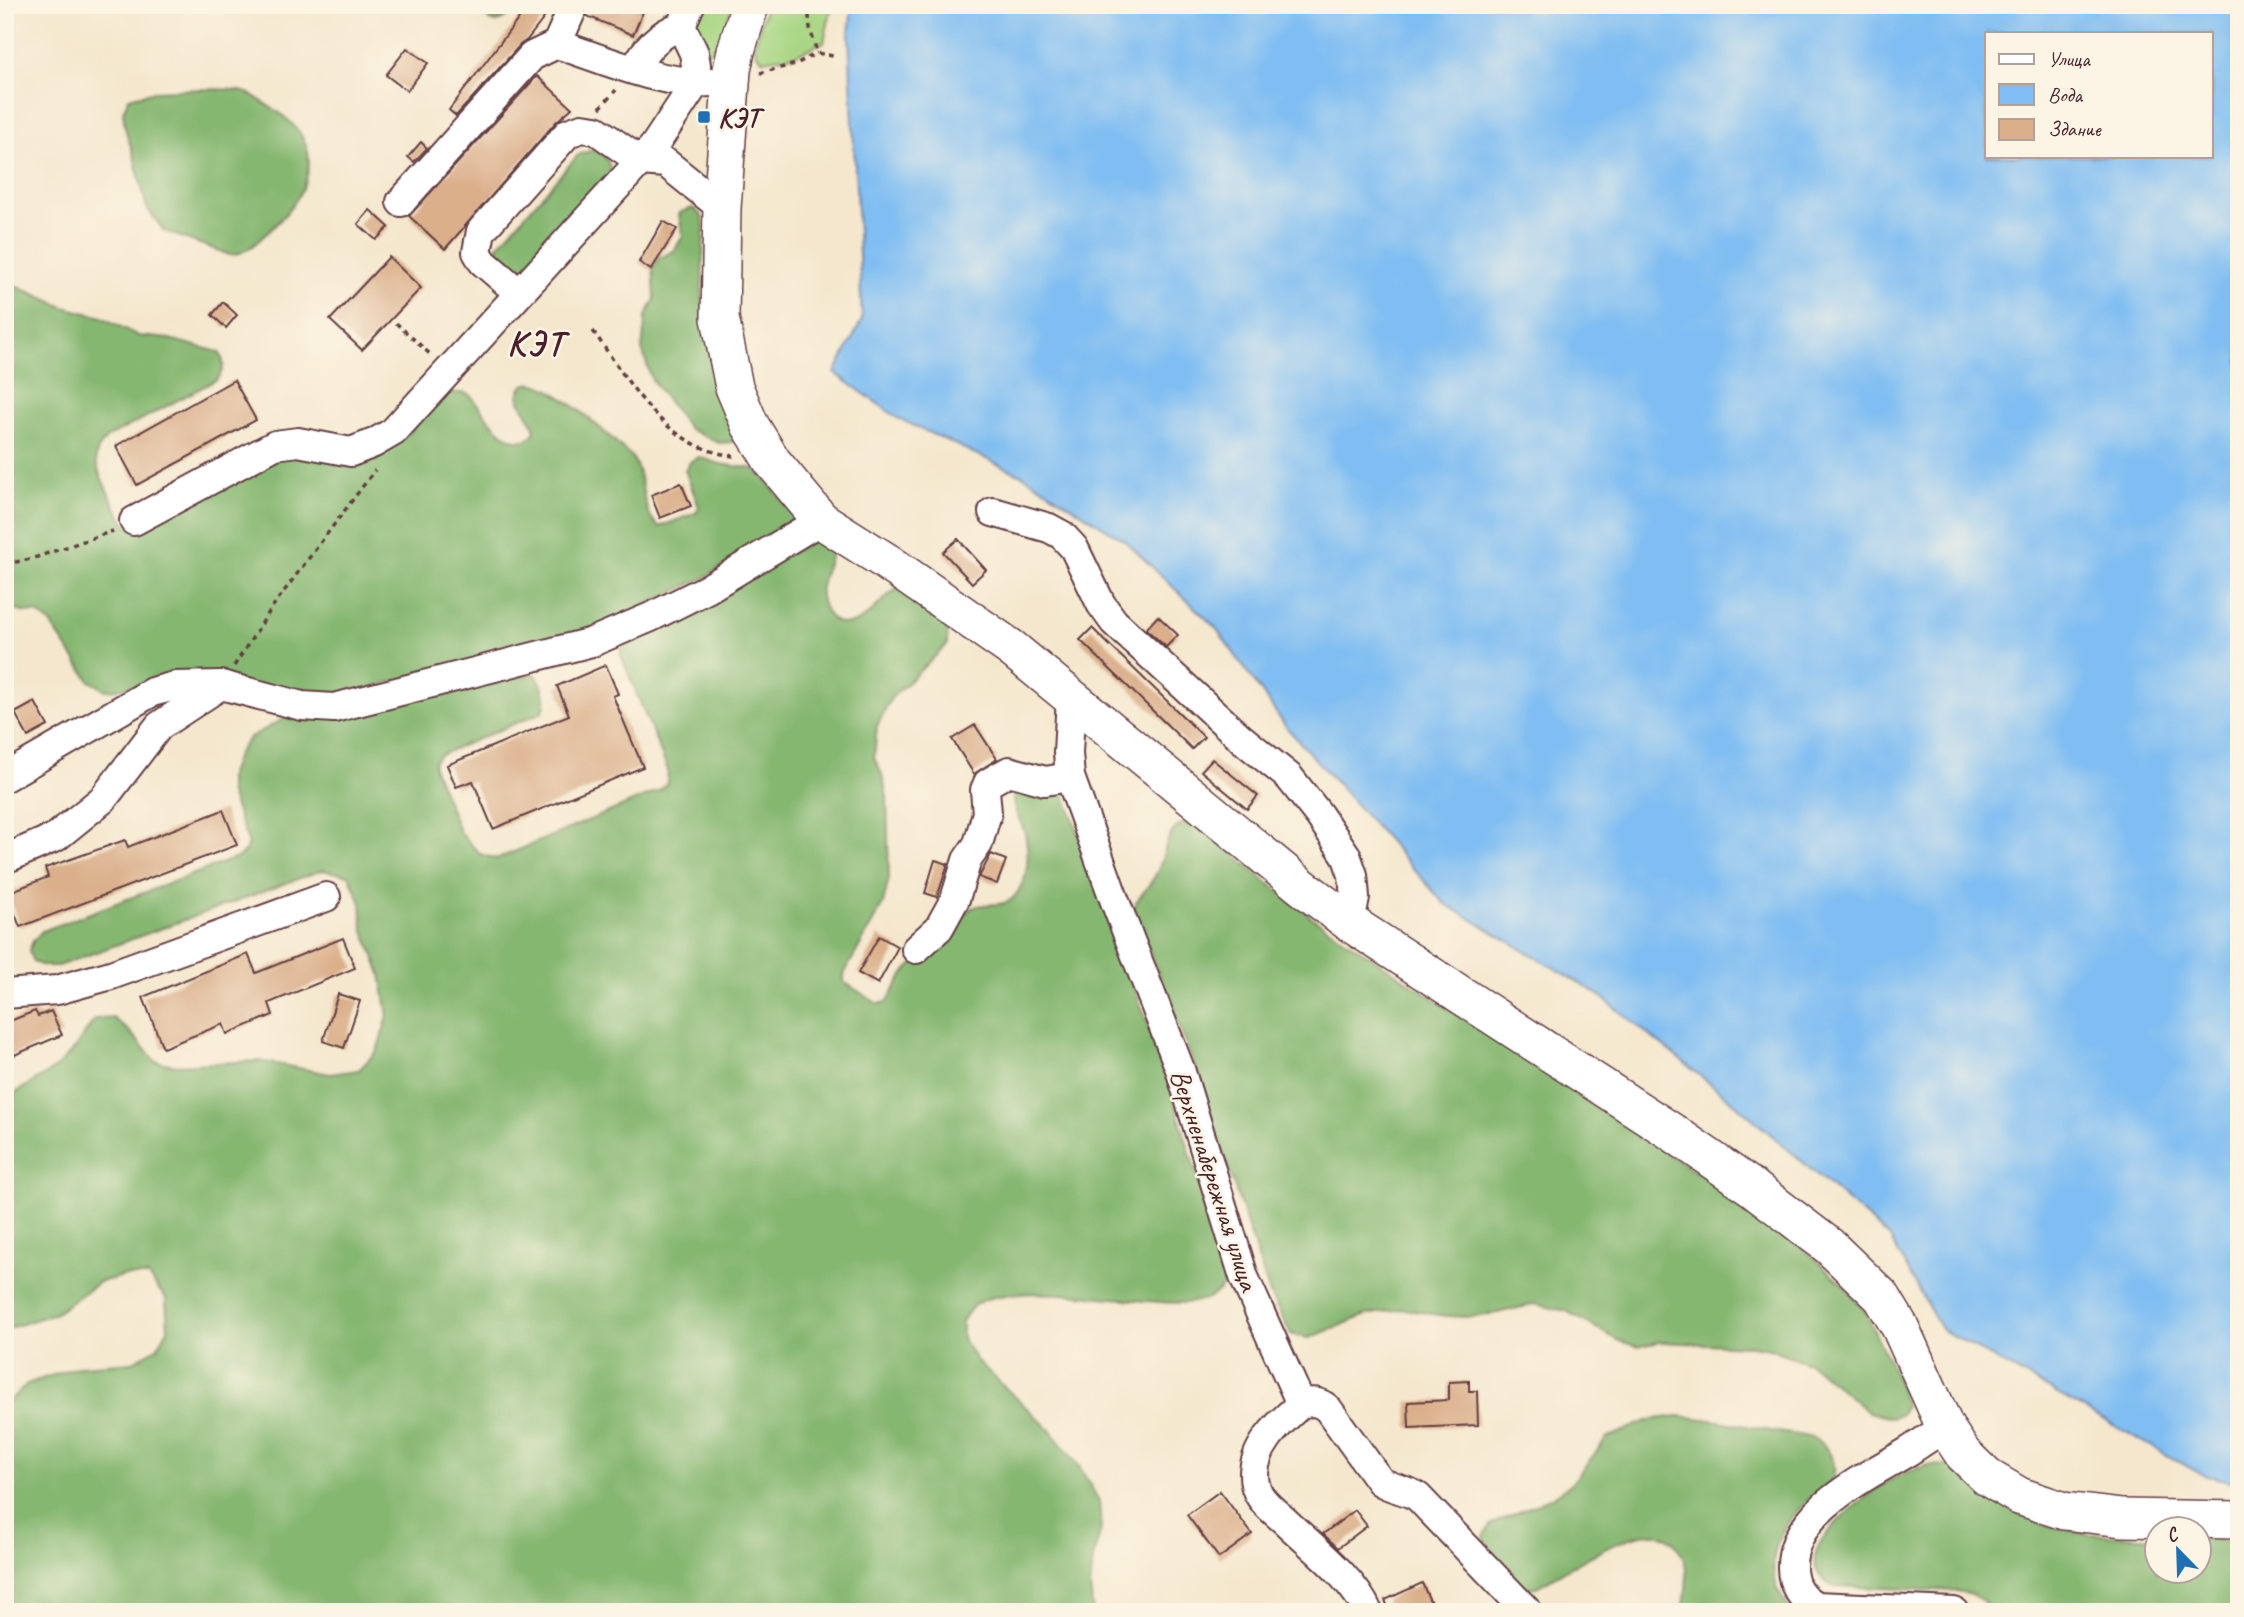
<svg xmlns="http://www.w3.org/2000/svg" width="2244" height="1617" viewBox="0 0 2244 1617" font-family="Caveat,sans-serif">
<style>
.green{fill:#a8d683;stroke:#797a57;stroke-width:2}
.forest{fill:#86b771;stroke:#686b4e;stroke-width:2}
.water{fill:#7fbdf2;stroke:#646e8e;stroke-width:2;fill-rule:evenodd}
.building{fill:#daaf8a}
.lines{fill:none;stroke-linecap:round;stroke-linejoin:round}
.minor-casing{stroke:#643d43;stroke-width:32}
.major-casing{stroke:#643d43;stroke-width:40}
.path{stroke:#643d43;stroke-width:3.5;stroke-dasharray:5 5;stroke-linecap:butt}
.minor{stroke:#fff;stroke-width:28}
.major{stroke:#fff;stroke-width:37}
.poi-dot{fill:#1f6fb2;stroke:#fcf5e5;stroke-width:2.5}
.labels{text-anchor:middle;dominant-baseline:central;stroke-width:5;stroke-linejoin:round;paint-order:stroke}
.poi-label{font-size:28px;font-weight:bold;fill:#4a1f2b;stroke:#fcf5e5;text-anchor:start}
.street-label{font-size:28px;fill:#4a1f2b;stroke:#fcf5e5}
.district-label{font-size:35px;font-weight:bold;letter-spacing:2px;fill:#4a1f2b;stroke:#fcf5e5}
</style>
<rect width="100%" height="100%" fill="#fcf5e5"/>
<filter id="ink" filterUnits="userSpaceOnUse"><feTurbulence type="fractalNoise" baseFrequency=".0143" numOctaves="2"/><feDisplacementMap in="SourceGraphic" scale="14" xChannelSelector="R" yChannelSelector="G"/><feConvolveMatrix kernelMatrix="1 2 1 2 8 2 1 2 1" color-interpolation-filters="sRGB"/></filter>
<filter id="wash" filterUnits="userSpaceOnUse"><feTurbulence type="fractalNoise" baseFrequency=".00686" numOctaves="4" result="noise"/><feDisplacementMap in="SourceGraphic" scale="28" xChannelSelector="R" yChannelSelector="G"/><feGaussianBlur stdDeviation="1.57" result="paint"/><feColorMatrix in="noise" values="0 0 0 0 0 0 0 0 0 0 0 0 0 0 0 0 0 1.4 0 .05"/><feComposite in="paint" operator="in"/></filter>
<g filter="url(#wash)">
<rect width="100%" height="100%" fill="#f4e7cd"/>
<g class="green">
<path d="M699 5H733L719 45 708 52 704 51 693 19Z"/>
<path d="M766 5H832L824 42 795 55 763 60 756 53 755 46Z"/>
</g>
<g class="forest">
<path d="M485 5H516C509 15 501 26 489 20Z"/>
<path d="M203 89C216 90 235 88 247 93 255 96 262 102 270 107 329 142 314 189 270 230 258 241 247 254 230 255L164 231 147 208 134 156 125 128 123 111 129 98 155 91Z"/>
<path d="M592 150C605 153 613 165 610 178L520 274H516C506 266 494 260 498 246L578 155Z"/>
<path d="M693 208 702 216 704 225 702 287 704 320 734 435 733 442 719 443 689 429 652 380 642 349 646 316 655 299 653 267 659 258 674 251 683 236 679 215 681 212Z"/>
<path d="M5 281 64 307 102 317 138 336 169 339 219 352C226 364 224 370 216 380L108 437C102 443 97 448 96 456 94 470 119 514 127 526L274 457 400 441 450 393H465L471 396C484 412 513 460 535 432 534 418 517 405 519 393 528 354 620 447 631 456 646 477 639 510 659 527L696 513 699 507 685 470 691 461 699 457 720 464 756 469 793 513V520L791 525 702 579 588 631 334 697 173 675 119 689 106 690 90 681 49 622 37 613 22 612 11 608 5 598Z"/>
<path d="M818 538C824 543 830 547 830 556 830 559 828 563 827 566 820 585 817 595 827 613 831 620 837 624 845 624 869 625 879 597 899 588L948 625 947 645 891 698 877 726 874 758 882 774 887 797 889 878 883 904 844 974V982L878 1004 887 1002C894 991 901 975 911 966 923 956 941 951 951 938 957 929 962 913 972 908 990 899 1006 913 1019 890 1028 875 1029 855 1026 838 1023 819 1006 806 1017 788L1029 785 1065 796 1167 1077 1227 1275C1224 1284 1221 1291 1212 1296 1195 1305 1177 1303 1159 1302 1117 1300 1008 1282 976 1304 970 1308 966 1316 962 1321V1338L977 1361 1048 1428 1079 1466 1099 1501 1101 1529 1093 1558 1090 1587 1093 1612H5V1405L27 1384 80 1366 133 1362 158 1347 168 1329 166 1298 148 1276H124L99 1282 56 1313 12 1327 5 1332V1099L56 1068 74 1049 95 1019 113 1018 130 1032 155 1061 174 1065 260 1061 330 1074 359 1070 377 1051 388 1016 381 974 363 928 361 903 349 875 322 870 58 966H44L33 962 29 951 33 941 42 931 239 857 246 850 248 842 229 791V778L237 755 249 738 285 718 535 674C543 684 549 701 542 712L440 755 434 761V769L460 833 480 854 497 859 659 791 667 783 668 770 620 653 623 646 631 638Z"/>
<path d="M1184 823C1212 831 1233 854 1256 873 1276 889 1296 905 1317 921L1741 1202 1816 1259 1843 1285 1865 1311 1898 1381 1905 1405 1901 1414 1891 1418 1868 1412 1811 1364 1774 1350 1752 1346 1659 1342 1638 1347 1618 1340 1566 1311 1535 1304 1493 1314 1471 1317 1446 1316 1401 1309 1366 1315 1309 1338 1291 1334 1270 1294 1194 1064 1135 914 1134 906C1141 894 1150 886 1156 874 1167 855 1162 834 1184 823Z"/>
<path d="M1677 1416C1711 1419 1744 1425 1777 1432 1789 1434 1804 1434 1814 1439 1828 1445 1839 1465 1832 1479 1827 1488 1812 1496 1804 1504 1772 1535 1760 1576 1793 1612H1683C1685 1597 1689 1577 1685 1563 1681 1549 1670 1535 1656 1534 1625 1531 1565 1572 1536 1587L1528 1588 1524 1585 1488 1548 1484 1537 1490 1525 1552 1497 1571 1484 1607 1438 1649 1420Z"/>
<path d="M1927 1465 1951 1466 2011 1510 2040 1523 2061 1529 2090 1534 2156 1538V1572H2198L2199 1539 2239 1542V1612H1992L1983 1601 1971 1594 1957 1591 1832 1586C1789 1560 1836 1522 1860 1502 1872 1494 1883 1484 1896 1477 1906 1472 1917 1469 1927 1465Z"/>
</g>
<path class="water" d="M852 5H2239V1483L2203 1475 1941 1329 1890 1238 1737 1105 1595 992 1444 903 1287 728 1216 628 1125 541 1026 477 899 419 835 373 862 320 849 35ZM1987 33H2211V156H1987Z"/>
<g id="blocks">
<g class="building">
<path d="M529 5H554L527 40 520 45 456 116 449 110Z"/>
<path d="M590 5H646L633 35 587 16Z"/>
<path d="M407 48 428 63 407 91 386 75Z"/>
<path d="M537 76 572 108 556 122 445 249 409 216Z"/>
<path d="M421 142 427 148 414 162 408 157Z"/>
<path d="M370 210 389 227 376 240 358 224Z"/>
<path d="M663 221 677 229 651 270 639 262Z"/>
<path d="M389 257 421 288 362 350 330 320Z"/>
<path d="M223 302 237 315 226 328 212 315Z"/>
<path d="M234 380 256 420 137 485 116 446Z"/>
<path d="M681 483 691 506 660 518 651 495Z"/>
<path d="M958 539 986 570 972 583 943 552Z"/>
<path d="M1158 616 1178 635 1166 647 1146 629Z"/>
<path d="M1092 628 1204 737 1192 749 1080 640Z"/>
<path d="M606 665 618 694 613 696 643 767 493 829 473 781 456 787 447 765 569 715 557 686Z"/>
<path d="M35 702 48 726 28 737 15 713Z"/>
<path d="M975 725 997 759 974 774 952 739Z"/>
<path d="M1212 759 1258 796 1247 809 1201 771Z"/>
<path d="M223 810 237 845 20 927 7 893 48 877 45 868 125 840 128 847Z"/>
<path d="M991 854 1006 860 997 884 979 877Z"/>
<path d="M935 860 948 864 937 897 925 893Z"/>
<path d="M879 936 898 947 878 984 858 973Z"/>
<path d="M343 938 355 968 269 1003 273 1015 227 1034 223 1024 163 1048 143 997 248 954 256 973Z"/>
<path d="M338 994 360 1001 344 1048 323 1041Z"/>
<path d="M35 1011 38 1016 51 1011 62 1035 5 1059V1023Z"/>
<path d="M1469 1381V1391H1477L1478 1425 1409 1428 1408 1402 1449 1400V1382Z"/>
<path d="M1220 1491 1252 1534 1219 1558 1187 1515Z"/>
<path d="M1355 1510 1367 1526 1338 1548 1323 1534Z"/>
<path d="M1422 1583 1435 1612H1390L1385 1600Z"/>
</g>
</g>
</g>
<g filter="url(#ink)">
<use href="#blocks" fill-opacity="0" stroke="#643d43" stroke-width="2"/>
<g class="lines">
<g class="minor-casing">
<g id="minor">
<path d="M557 44C602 59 664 86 711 82"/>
<path d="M634 70C646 48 657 35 681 26L690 5"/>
<path d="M401 202 532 56 557 44 574 5"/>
<path d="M519 293 483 262 477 252 481 231 568 133 582 128 596 130 640 161 666 163 722 208"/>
<path d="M993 512 1049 528 1062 535 1074 548 1101 604 1114 622 1242 739 1289 777 1319 815 1346 855 1353 875 1355 897 1350 923"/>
<path d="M134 521 275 445 298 442 351 452 374 443 393 432 654 146 695 84 696 65 694 53 681 26"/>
<path d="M1071 696 1068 753 1070 777 1114 899 1180 1069 1244 1277 1301 1404C1279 1423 1248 1451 1255 1484 1258 1500 1274 1511 1285 1521 1312 1547 1353 1578 1368 1612"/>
<path d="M5 777 152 692 175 686 221 685 302 706 334 708 592 642 651 617 707 589 821 520"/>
<path d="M12 856 56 837 103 799 159 726 221 685"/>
<path d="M916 949 939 928 955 899 967 860 978 844 987 813 985 790 988 783 1009 771 1045 781 1070 777"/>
<path d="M5 994 57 990 111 975 326 897"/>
<path d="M1301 1404C1312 1401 1319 1401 1328 1409L1380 1481C1392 1489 1406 1489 1418 1497L1528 1612"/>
<path d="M1945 1427C1933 1435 1921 1443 1909 1451 1868 1476 1791 1511 1792 1567 1792 1585 1800 1597 1816 1606L1954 1612"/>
</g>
</g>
<g class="major-casing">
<path id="major" d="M750 5 736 51 732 70 722 208 720 318 734 387 750 425 772 461 821 520 887 562 1011 648 1301 886 1350 923 1672 1132 1753 1188 1829 1246 1882 1297 1900 1327 1945 1427 1963 1454 1987 1477 2019 1496 2064 1511 2122 1518 2239 1520"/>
</g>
<g class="path">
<path d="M808 5 810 28 817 53 833 56"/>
<path d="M760 73 796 64 817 53"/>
<path d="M600 108 616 90"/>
<path d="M396 323 432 356"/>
<path d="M593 331C631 384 664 448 735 456"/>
<path d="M5 564 31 559 113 531"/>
<path d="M234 666 273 606 375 470"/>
</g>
<use href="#minor" class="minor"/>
<use href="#major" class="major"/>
</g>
</g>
<rect class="poi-dot" x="697" y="110" width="14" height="14" rx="3.5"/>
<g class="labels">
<g class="poi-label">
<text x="718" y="117">КЭТ</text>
</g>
<g class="street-label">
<text transform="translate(1215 1180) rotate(72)">Верхненабережная улица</text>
</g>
<g class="district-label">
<text x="536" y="343">КЭТ</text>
</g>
</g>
<rect width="2244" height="1617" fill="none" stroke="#fcf5e5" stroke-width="28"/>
<rect x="1985" y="32" width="228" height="126" fill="#fcf5e5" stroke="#b59f9b" stroke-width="2"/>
<rect x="1999" y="54" width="35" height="10" fill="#ffffff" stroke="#b59f9b" stroke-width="2"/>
<text x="2048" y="66" font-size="21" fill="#4a1f2b">Улица</text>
<rect x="1999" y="84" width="35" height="21" fill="#7fbdf2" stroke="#b59f9b" stroke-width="2"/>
<text x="2048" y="102" font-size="21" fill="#4a1f2b">Вода</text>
<rect x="1999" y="119" width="35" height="21" fill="#daaf8a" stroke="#b59f9b" stroke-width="2"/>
<text x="2048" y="136" font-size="21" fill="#4a1f2b">Здание</text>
<g transform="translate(2178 1550) rotate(337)"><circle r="33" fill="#fcf5e5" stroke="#b59f9b" stroke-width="2"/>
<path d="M0-5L12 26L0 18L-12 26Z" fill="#1f6fb2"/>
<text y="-10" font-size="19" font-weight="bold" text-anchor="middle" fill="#4a1f2b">С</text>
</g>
</svg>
